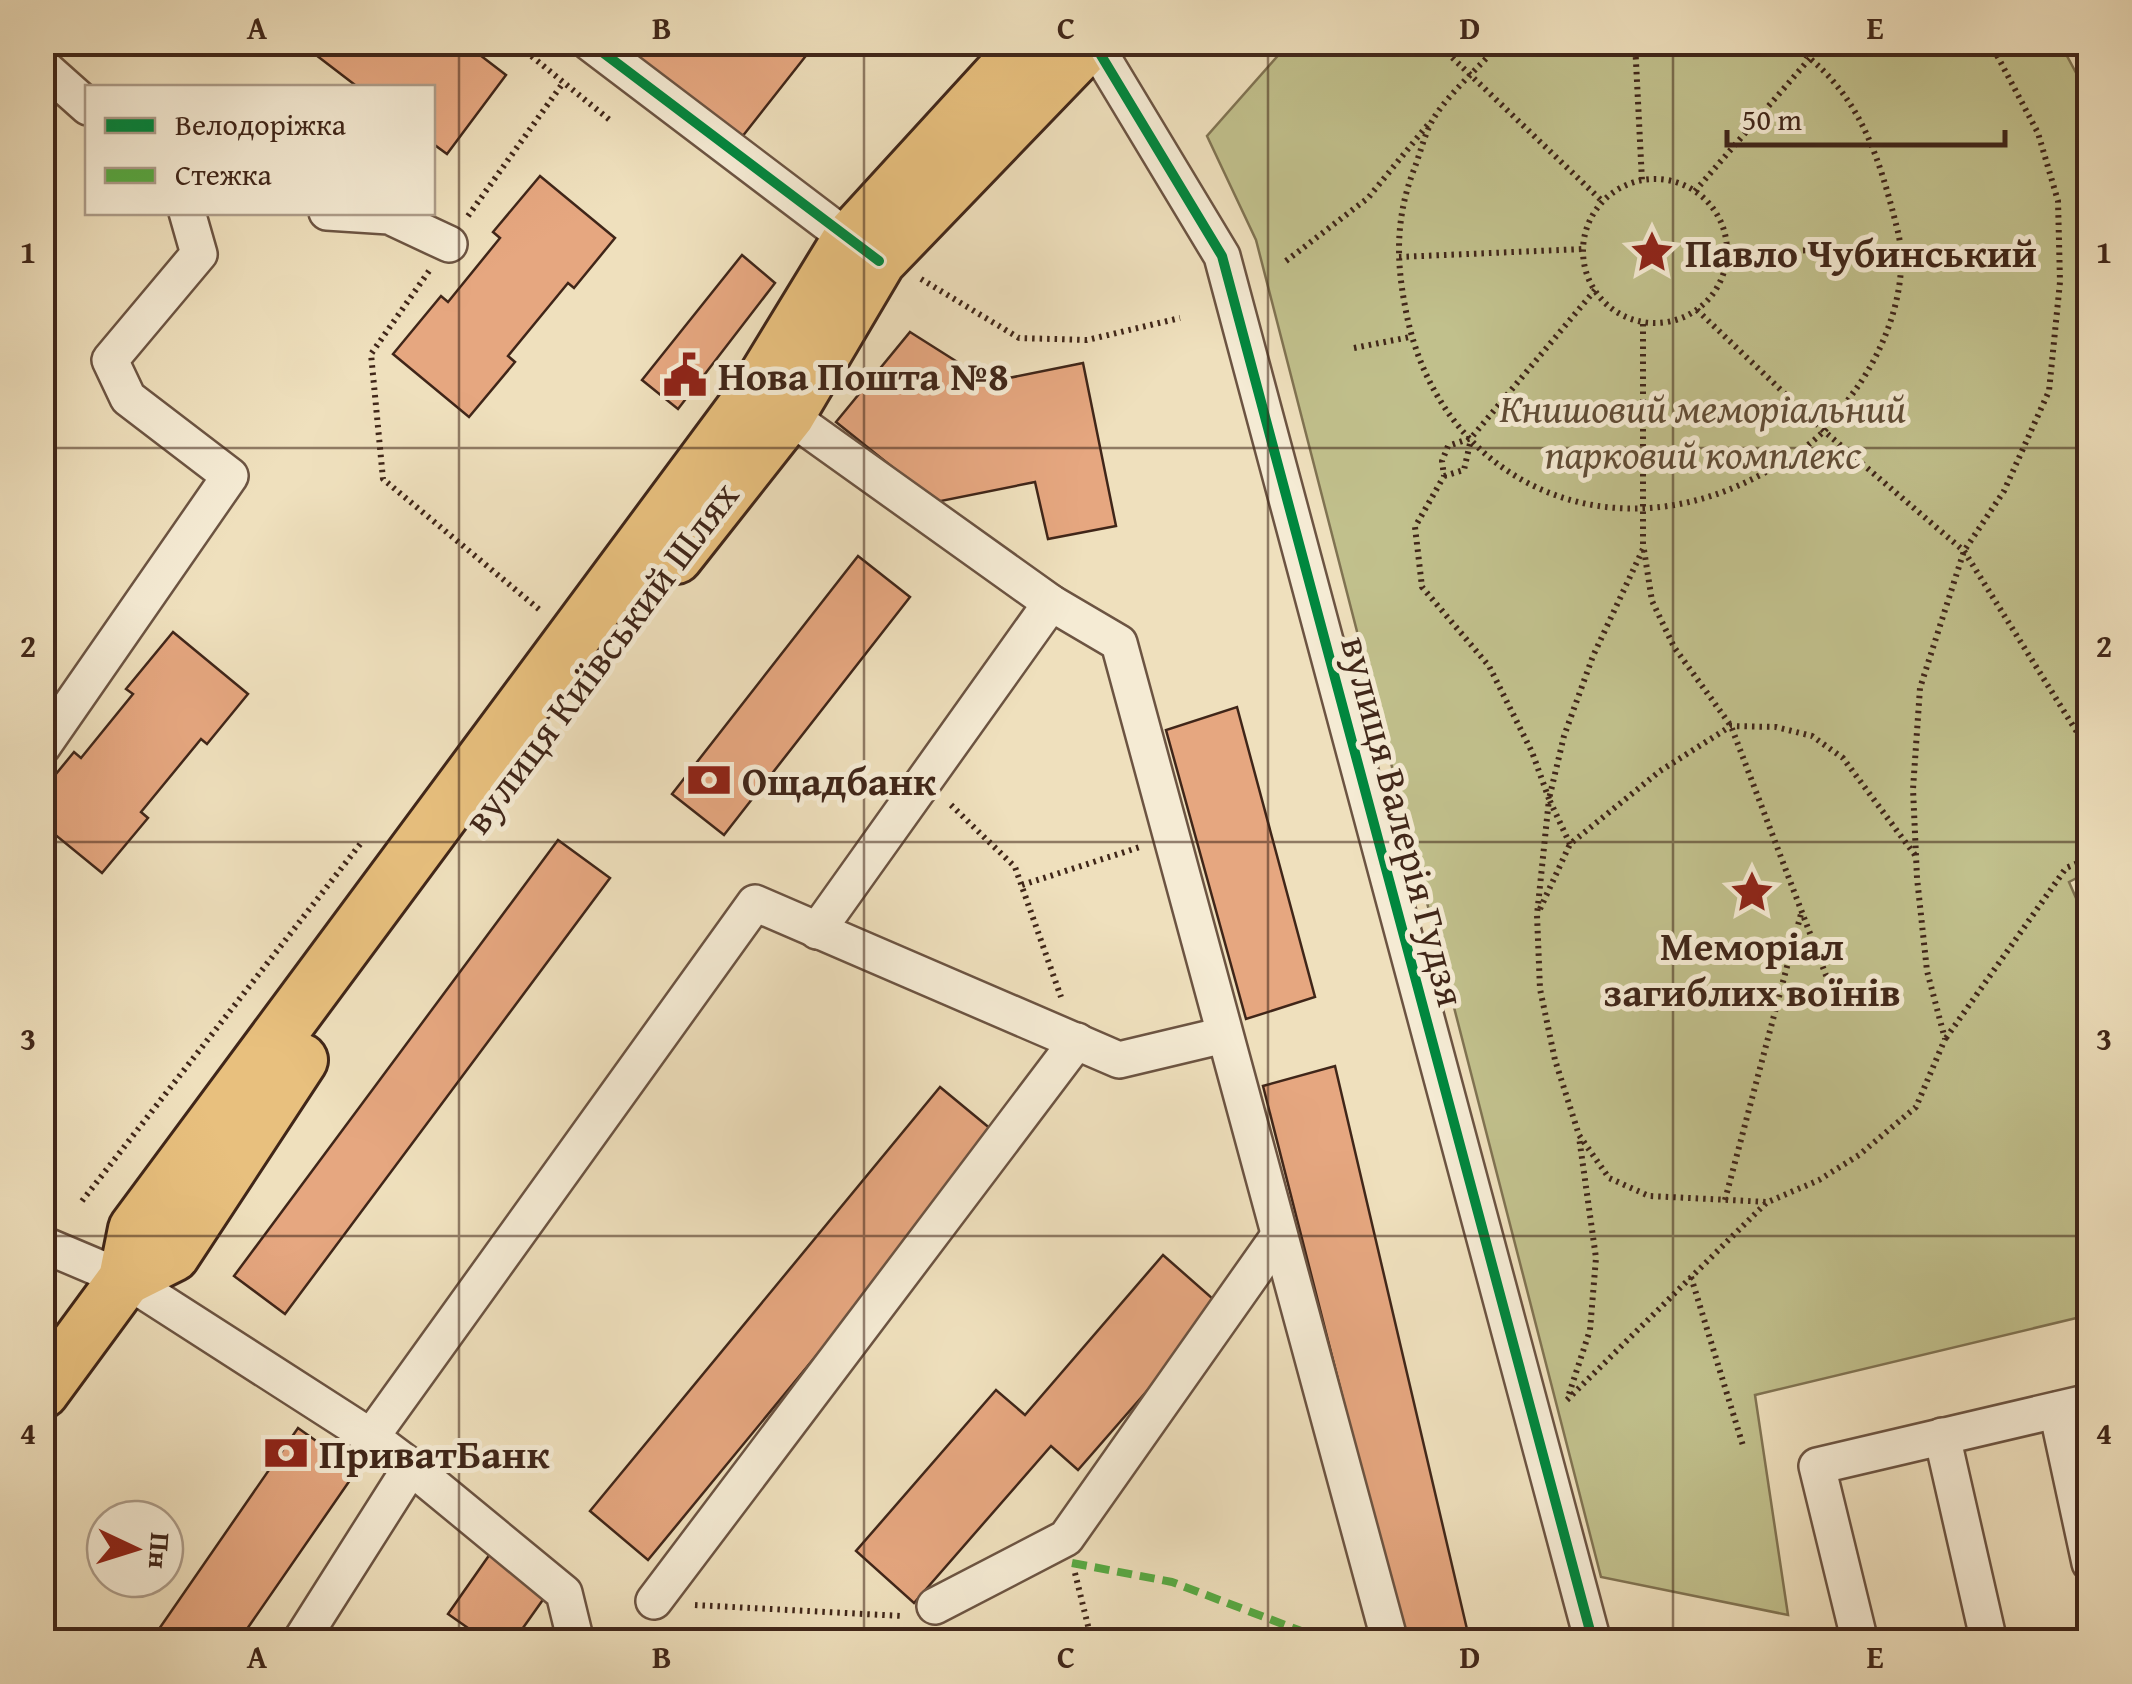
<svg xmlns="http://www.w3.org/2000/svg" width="2132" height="1684" viewBox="0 0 2132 1684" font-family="'Gentium Book Plus',serif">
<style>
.green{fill:#c1c08c;stroke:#807352;stroke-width:2.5}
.building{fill:#e6a780;stroke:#402619;stroke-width:2.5}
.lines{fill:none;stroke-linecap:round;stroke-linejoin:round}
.minor-casing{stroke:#6c5442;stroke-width:40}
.highway-casing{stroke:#402619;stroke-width:58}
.path{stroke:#402619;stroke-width:6;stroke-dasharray:2.5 5;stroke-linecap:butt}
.minor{stroke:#f5ebd4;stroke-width:35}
.highway{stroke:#e8c07e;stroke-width:52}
.quiet{stroke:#56aa42;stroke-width:8;stroke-dasharray:15 8;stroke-linecap:butt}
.cycleway-casing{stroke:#f5ebd4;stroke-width:16}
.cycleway{stroke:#00873e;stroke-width:10}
.grid{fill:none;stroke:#402619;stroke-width:2.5;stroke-opacity:0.55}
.labels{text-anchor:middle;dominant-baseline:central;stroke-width:10;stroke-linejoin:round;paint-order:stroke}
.poi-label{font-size:40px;font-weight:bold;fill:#402619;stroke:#f5ebd4;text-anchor:start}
.park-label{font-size:40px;font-style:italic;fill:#604c36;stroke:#f5ebd4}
.street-label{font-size:40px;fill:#402619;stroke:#f5ebd4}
.neatline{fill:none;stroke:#402619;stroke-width:4}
.grid-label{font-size:32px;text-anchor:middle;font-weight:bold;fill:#402619}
</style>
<rect width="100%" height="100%" fill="#efe0bd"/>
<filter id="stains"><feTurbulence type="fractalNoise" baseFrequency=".002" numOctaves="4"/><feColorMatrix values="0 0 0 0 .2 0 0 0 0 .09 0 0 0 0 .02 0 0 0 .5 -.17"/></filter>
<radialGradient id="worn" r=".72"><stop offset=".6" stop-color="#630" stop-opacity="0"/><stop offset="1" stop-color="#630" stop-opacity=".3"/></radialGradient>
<path class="green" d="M1290 42 2060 43 2089 97 2090 871 2069 882 2090 930 2089 1315 1755 1395 1788 1615 1601 1577 1256 240 1207 136Z"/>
<g class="building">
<path d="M299 42H463L506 75 447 154 432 143V88H359Z"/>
<path d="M633 42H787L805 57 738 142 625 52Z"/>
<path d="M540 176 615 238 574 288 568 283 508 356 515 362 469 417 393 354 441 296 448 302 500 238 493 232Z"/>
<path d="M742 255 775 283 678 409 642 380Z"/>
<path d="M910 332 989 382 1083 363 1116 526 1048 539 1035 482 936 502 836 422Z"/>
<path d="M858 556 910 597 724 835 672 794Z"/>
<path d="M173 632 248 694 207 744 201 739 141 812 148 818 102 873 42 824V791L74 752 81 758 133 694 126 689Z"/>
<path d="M1237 707 1315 997 1246 1019 1166 730Z"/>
<path d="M558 840 610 878 285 1314 234 1276Z"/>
<path d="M1335 1066 1470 1642H1405L1263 1086Z"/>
<path d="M940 1087 998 1135 648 1560 590 1511Z"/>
<path d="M1163 1255 1221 1306 1078 1470 1051 1446 914 1603 856 1551 996 1390 1025 1415Z"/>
<path d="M298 1428 357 1470 238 1642H150Z"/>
<path d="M490 1554 547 1594 513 1642H488L448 1614Z"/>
</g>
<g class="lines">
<g class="minor-casing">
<g id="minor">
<path d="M589 42 867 253"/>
<path d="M1093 42 1222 256 1593 1642"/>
<path d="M42 66 88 107"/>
<path d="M327 212 389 216 449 244"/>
<path d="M788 415 1051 603 1119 643 1390 1642"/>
<path d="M42 747 230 476 128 398 110 360 199 254 187 212"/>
<path d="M817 931 1051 603"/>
<path d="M42 1244 125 1279 371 1437 411 1467 300 1642"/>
<path d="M2057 1410 2090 1563"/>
<path d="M1942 1436 1989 1642"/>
<path d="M371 1437 755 903 1119 1060 1224 1035"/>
<path d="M411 1467 564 1593 576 1642"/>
<path d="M654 1601 1077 1041"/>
<path d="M935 1606 1066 1538 1278 1237"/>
<path d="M1860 1642 1817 1466 2090 1402"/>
</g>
</g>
<g class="highway-casing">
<g id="highway">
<path d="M676 557 788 415 879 261 1090 42"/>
<path d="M125 1279 173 1255 301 1060"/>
<path d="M42 1392 125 1279 135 1229 757 390 848 241 1030 42"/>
</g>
</g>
<g class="path">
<path d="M514 42 611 121"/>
<path d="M1436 42 1603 202"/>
<path d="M1501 42C1480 67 1452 90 1435 116 1425 131 1420 155 1413 172 1396 218 1396 259 1405 306 1434 471 1590 553 1742 484 1770 471 1802 453 1824 431 1836 419 1846 402 1856 389 1886 347 1910 284 1898 232 1879 156 1859 87 1787 42"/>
<path d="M1635 42 1642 181"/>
<circle cx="1655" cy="251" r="72"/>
<path d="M1695 191 1824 42"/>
<path d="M468 216 563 83"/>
<path d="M1728 253 1901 247"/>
<path d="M1399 257 1583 249"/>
<path d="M1286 261 1368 198 1430 122"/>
<path d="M429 271 371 354 383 479 541 611"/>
<path d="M921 279 1019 338 1087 340 1180 318"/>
<path d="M1595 290 1471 438 1448 446 1442 461 1444 476 1415 527 1422 587 1489 666 1532 752 1549 799 1537 915 1540 989 1555 1060 1579 1135 1609 1178 1649 1196 1768 1202 1819 1180 1859 1155 1916 1107 1945 1039 1927 971 1917 878 1913 789 1920 688 1964 551 2004 491 2049 391 2060 282 2058 201 2038 133 1990 42"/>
<path d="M1697 310 1824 431 1964 551 2090 753"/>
<path d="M1354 348 1410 337"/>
<path d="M1444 476 1464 470 1471 439"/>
<path d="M1644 550 1652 601 1674 647 1731 726 1827 978"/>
<path d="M951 805 1015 867 1061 997"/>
<path d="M1570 844 1549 799 1564 736 1593 656 1643 549V322"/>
<path d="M1022 885 1140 847"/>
<path d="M1540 909 1570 844 1660 771 1731 726 1776 727 1812 736 1843 758 1915 855"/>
<path d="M1946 1038 2066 868 2090 858"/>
<path d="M1725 1200 1801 914"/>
<path d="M82 1201 361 843"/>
<path d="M1691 1277 1744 1449"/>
<path d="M1569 1394 1590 1330 1596 1258 1579 1137"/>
<path d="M1567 1400 1767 1202"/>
<path d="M1075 1573 1092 1642"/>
<path d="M695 1605 902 1616"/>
</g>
<use href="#minor" class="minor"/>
<use href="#highway" class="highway"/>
<path class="quiet" d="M1072 1563 1172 1582 1330 1642"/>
<g class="cycleway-casing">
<g id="cycleway">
<path d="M589 42 879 261"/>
<path d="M1093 42 1222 256 1593 1642"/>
</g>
</g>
<use href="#cycleway" class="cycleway"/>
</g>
<path class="grid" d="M459 42V1642M864 42V1642M1268 42V1642M1673 42V1642M42 448H2090M42 842H2090M42 1236H2090"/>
<defs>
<g id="sight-bare" transform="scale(3.45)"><path d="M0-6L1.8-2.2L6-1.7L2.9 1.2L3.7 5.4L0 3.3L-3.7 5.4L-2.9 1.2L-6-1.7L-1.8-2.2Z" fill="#8f2418" stroke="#f5ebd4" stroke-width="2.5" paint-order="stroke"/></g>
<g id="civic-bare" transform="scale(3.45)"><path d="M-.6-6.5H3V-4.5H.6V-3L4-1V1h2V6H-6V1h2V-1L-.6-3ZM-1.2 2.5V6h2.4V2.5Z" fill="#8f2418" stroke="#f5ebd4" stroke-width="2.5" paint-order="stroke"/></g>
<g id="bank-bare" transform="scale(3.45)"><path d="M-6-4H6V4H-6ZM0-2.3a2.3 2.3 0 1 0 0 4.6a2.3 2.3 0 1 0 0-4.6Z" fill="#8f2418" stroke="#f5ebd4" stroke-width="2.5" paint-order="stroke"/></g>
</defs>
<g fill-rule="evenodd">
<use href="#sight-bare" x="1652" y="252"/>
<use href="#civic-bare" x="685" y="375"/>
<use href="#bank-bare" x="709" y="780"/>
<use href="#sight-bare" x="1752" y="892"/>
<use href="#bank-bare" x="286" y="1453"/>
</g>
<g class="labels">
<g class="poi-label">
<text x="1685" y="252">Павло Чубинський</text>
<text x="718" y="375">Нова Пошта №8</text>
<text x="742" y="780">Ощадбанк</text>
<text x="1752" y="945" text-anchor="middle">Меморіал<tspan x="1752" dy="46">загиблих воїнів</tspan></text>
<text x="319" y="1453">ПриватБанк</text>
</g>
<g class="park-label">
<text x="1703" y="407">Книшовий меморіальний<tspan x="1703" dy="46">парковий комплекс</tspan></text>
</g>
<g class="street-label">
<text transform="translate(600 657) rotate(-53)">вулиця Київський Шлях</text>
<text transform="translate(1404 821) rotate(75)">вулиця Валерія Гудзя</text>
</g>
</g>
<rect width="2132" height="1684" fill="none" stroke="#efe0bd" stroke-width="110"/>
<rect x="85" y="85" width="350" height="130" fill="#f5ebd4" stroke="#ad9c89" stroke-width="2.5"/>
<rect x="105" y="118" width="50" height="15" fill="#00873e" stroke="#ad9c89" stroke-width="2.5"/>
<text x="175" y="135" font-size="30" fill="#402619">Велодоріжка</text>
<rect x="105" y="168" width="50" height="15" fill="#56aa42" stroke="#ad9c89" stroke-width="2.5"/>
<text x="175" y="185" font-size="30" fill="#402619">Стежка</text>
<g transform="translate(135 1549) rotate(94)"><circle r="48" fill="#f5ebd4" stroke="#ad9c89" stroke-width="2.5"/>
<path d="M0-8L18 38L0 25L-18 38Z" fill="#8f2418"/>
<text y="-15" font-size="28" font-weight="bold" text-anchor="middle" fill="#402619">Пн</text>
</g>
<path d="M1727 130v15h278v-15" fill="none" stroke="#402619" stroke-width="5"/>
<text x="1742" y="130" font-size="30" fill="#402619" stroke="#f5ebd4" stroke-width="8" paint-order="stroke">50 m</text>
<rect x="55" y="55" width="2022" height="1574" class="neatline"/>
<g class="grid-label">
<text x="257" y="39">A</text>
<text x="662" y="39">B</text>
<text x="1066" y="39">C</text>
<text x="1470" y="39">D</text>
<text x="1875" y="39">E</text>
<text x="28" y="263">1</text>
<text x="2104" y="263">1</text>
<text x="28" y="657">2</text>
<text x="2104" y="657">2</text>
<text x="28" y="1050">3</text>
<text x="2104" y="1050">3</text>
<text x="28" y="1444">4</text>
<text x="2104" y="1444">4</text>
<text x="257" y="1668">A</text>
<text x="662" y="1668">B</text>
<text x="1066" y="1668">C</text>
<text x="1470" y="1668">D</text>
<text x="1875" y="1668">E</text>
</g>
<rect width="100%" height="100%" filter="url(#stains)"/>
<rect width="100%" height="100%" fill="url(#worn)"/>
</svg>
